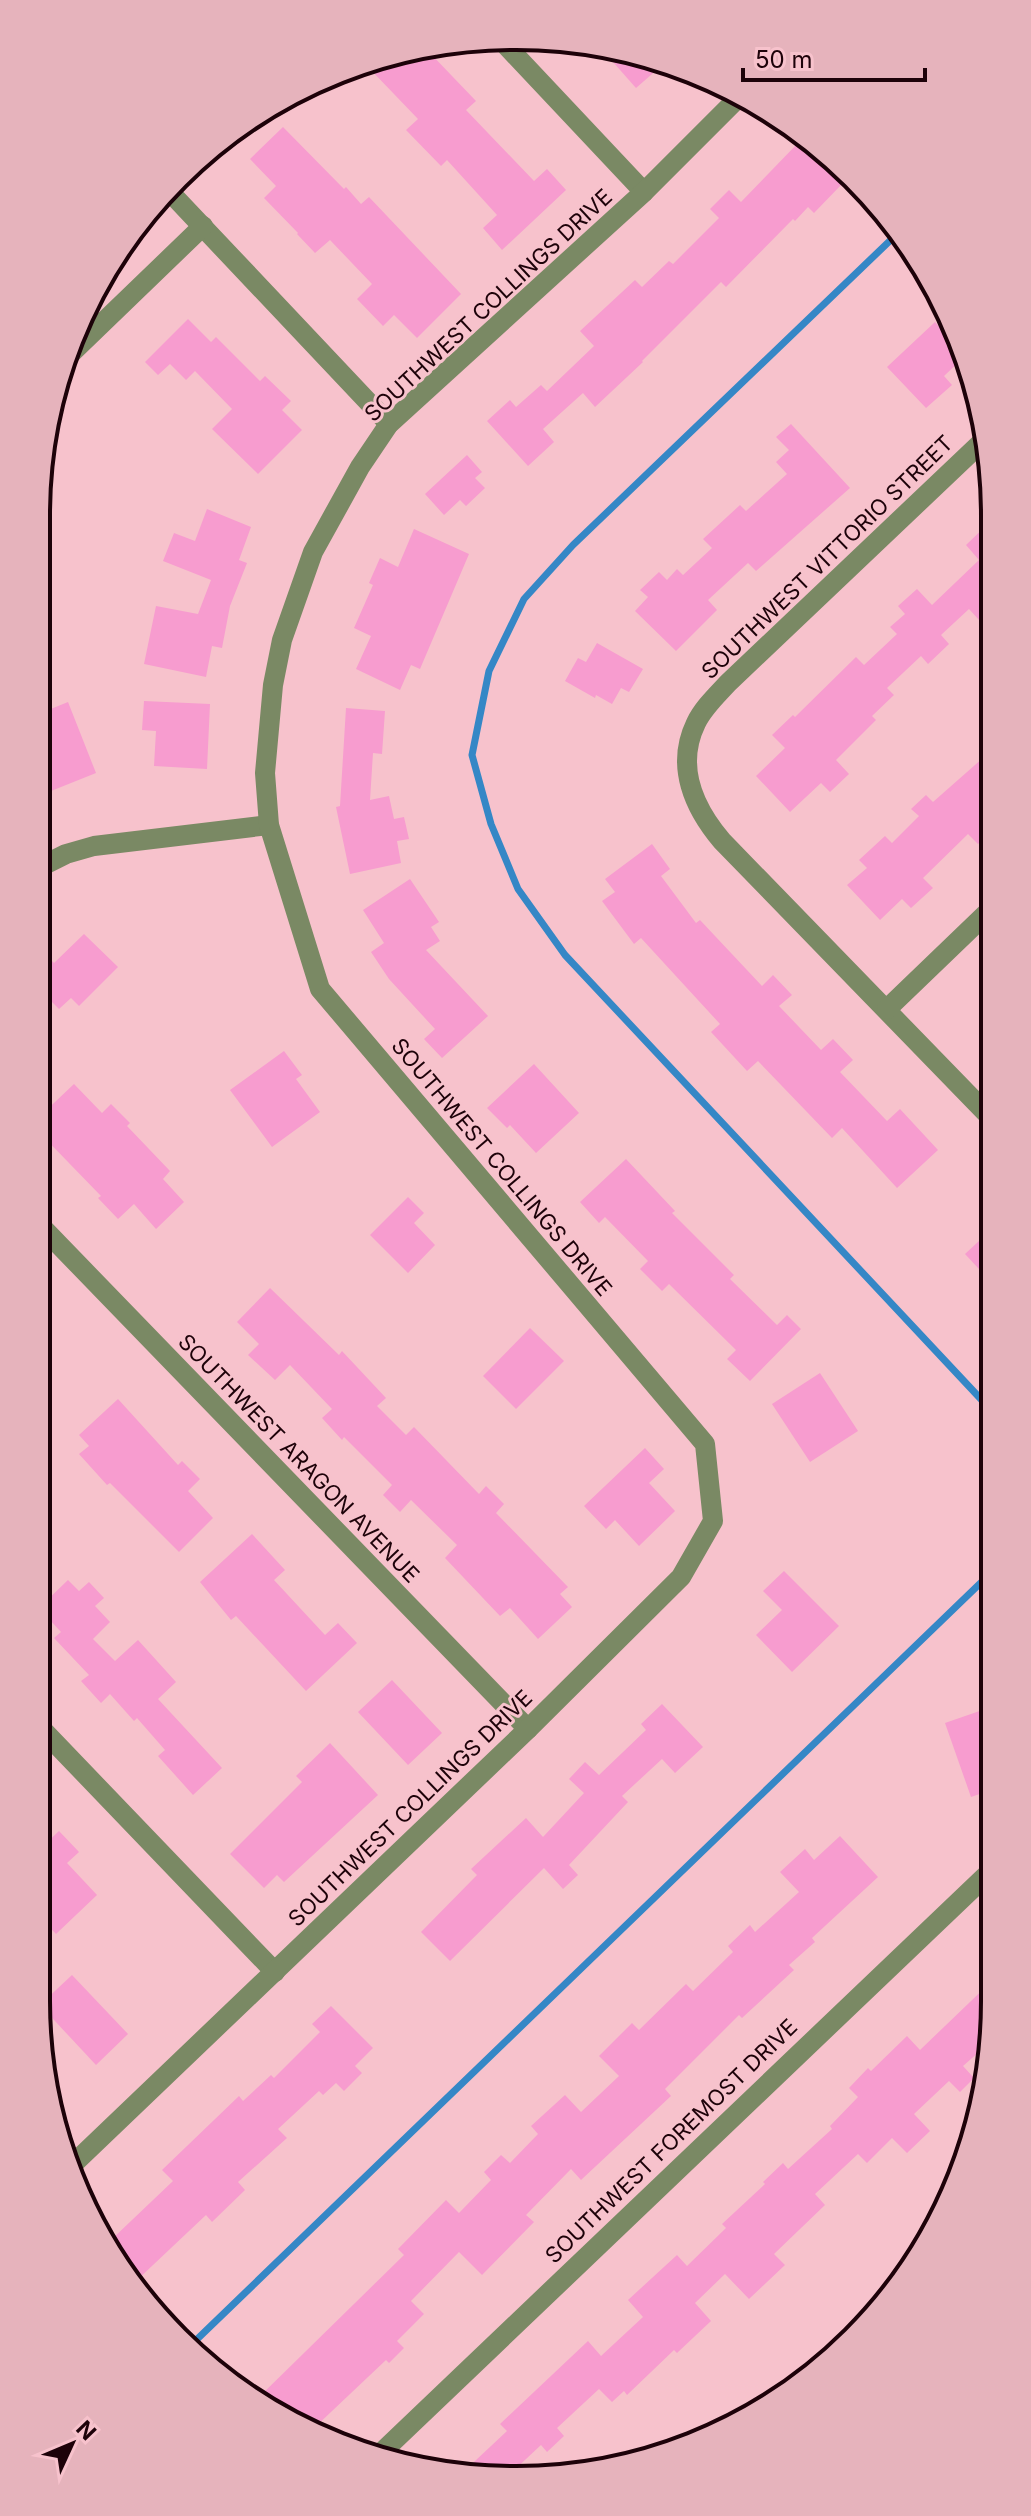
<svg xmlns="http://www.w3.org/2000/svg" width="1031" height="2516" viewBox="0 0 1031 2516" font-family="Inter,sans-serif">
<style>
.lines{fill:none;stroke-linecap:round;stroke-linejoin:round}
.stream{stroke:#3587c6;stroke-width:7}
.building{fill:#f79ccf}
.street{stroke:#7a8964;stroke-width:20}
.labels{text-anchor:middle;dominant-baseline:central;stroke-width:6;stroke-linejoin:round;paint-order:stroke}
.street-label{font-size:22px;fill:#1d0209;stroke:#f7c2cc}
.rim{fill:none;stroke:#1d0209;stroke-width:4}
</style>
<rect width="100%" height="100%" fill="#f7c2cc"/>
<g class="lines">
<g class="stream">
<path d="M898 233 573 545 524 599 489 671 472 755 491 824 518 889 565 955 993 1412"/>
<path d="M190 2346 994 1570"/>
</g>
</g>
<g class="building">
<path d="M429 52 476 101 466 110 534 181 547 169 566 190 502 250 483 228 497 215 447 160 441 166 406 130 418 119 369 68Z"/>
<path d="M605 53H608L667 61 636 88Z"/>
<path d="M283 127 344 189 346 187 361 204 369 197 461 294 417 338 394 315 383 326 357 299 372 284 330 240 315 253 297 234 298 233 264 198 276 186 250 159Z"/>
<path d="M799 142 842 184 814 213 808 207 795 221 793 219 726 287 721 282 642 361 643 362 595 407 583 393 543 429 554 442 528 466 487 421 510 400 516 407 541 385 547 391 594 346 580 331 635 280 642 287 669 261 673 264 719 218 710 209 729 190 741 202Z"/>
<path d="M188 319 211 342 216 337 260 381 265 376 291 401 282 410 302 430 258 474 212 429 232 409 195 371 186 380 170 364 158 375 145 362Z"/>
<path d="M935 322 959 349 962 359 944 376 952 385 926 408 887 367Z"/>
<path d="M791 424 850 488 756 571 748 563 708 600 717 610 676 651 635 611 648 597 640 590 659 572 667 580 677 569 683 575 712 548 703 539 740 505 746 511 787 474 776 462 789 450 776 437Z"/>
<path d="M467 455 482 472 475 478 485 488 466 506 460 500 444 515 425 494Z"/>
<path d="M207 509 251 527 239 560 247 563 230 606 222 648 212 646 206 677 144 664 156 606 198 614 211 580 163 561 174 533 195 541Z"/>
<path d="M991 521V633L969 609 941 635 949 644 928 664 921 656 887 688 894 695 872 716 876 720 836 760 849 774 830 792 821 783 790 812 756 776 785 748 772 735 793 715 795 717 856 657 864 665 897 634 890 627 905 614 898 606 917 589 932 605 979 560 966 545Z"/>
<path d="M414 529 469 554 420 669 411 665 400 690 356 669 371 636 354 628 373 585 369 583 380 558 398 567Z"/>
<path d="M597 643 643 669 629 692 621 688 612 704 596 695 595 698 565 681 578 658 586 662Z"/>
<path d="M144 701 210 704 207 769 154 766 156 731 142 730Z"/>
<path d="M68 702 96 773 41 795 36 781V715Z"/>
<path d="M346 708 385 711 382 754 373 753 370 800 389 796 394 819 404 817 409 839 397 841 401 863 350 874 336 807 340 806Z"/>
<path d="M992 750V830L978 844 968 834 923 878 933 888 911 908 902 899 880 920 847 885 867 868 859 860 885 836 892 843 919 816 911 809 926 795 933 802Z"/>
<path d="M652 844 670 869 661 876 696 923 700 920 762 986 773 975 792 995 779 1006 821 1050 833 1039 853 1060 840 1072 887 1121 900 1109 938 1150 897 1188 842 1128 832 1138 758 1061 747 1071 711 1032 720 1024 641 938 634 944 602 901 615 892 605 879Z"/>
<path d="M410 879 439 922 431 927 440 941 426 950 488 1016 442 1058 424 1039 435 1029 389 979 371 952 384 943 363 910Z"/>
<path d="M84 934 118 967 79 1006 71 998 59 1009 36 986V945L54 963Z"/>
<path d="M284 1051 302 1075 296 1079 320 1112 272 1147 230 1090Z"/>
<path d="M534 1064 579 1113 536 1153 510 1125 507 1128 487 1108Z"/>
<path d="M74 1084 102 1113 111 1104 130 1123 127 1126 170 1171 163 1179 184 1202 156 1229 134 1204 118 1219 98 1198 101 1196 36 1129V1120Z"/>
<path d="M626 1159 675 1211 672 1213 734 1275 730 1279 777 1325 787 1315 801 1329 750 1381 727 1359 736 1350 669 1284 662 1291 640 1269 648 1261 605 1217 599 1223 580 1202Z"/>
<path d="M408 1197 424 1213 414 1223 435 1245 408 1273 370 1235Z"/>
<path d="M993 1228V1284L965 1254Z"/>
<path d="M270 1288 339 1355 342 1351 386 1398 377 1406 406 1435 414 1427 479 1494 486 1486 504 1504 496 1513 568 1587 560 1594 572 1607 538 1639 510 1608 500 1616 445 1558 457 1545 411 1500 400 1512 383 1495 392 1485 344 1437 342 1440 322 1418 332 1409 290 1365 275 1380 248 1355 259 1344 237 1322Z"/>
<path d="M530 1328 564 1361 516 1409 483 1376Z"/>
<path d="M820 1373 858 1431 810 1462 772 1404Z"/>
<path d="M118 1399 178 1465 182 1461 200 1479 188 1491 213 1518 179 1552 110 1483 107 1485 79 1454 89 1446 79 1435Z"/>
<path d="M645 1448 664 1469 649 1483 675 1511 639 1546 615 1520 606 1529 584 1506Z"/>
<path d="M252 1534 285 1570 274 1580 325 1635 338 1623 357 1643 306 1691 236 1616 231 1620 200 1582Z"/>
<path d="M784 1571 839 1626 792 1672 756 1635 782 1610 763 1591Z"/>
<path d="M68 1580 79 1591 89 1582 104 1598 95 1606 110 1622 93 1639 115 1661 138 1640 176 1682 158 1699 222 1768 193 1795 158 1756 165 1750 137 1718 134 1721 110 1694 101 1703 81 1681 89 1675 54 1638 61 1632 39 1608Z"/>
<path d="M392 1680 442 1733 408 1765 358 1712Z"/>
<path d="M662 1704 703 1747 675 1773 662 1759 622 1796 628 1802 569 1865 578 1875 563 1889 544 1868 450 1961 421 1932 477 1875 471 1869 526 1818 543 1837 584 1793 569 1779 585 1762 599 1775 646 1730 641 1724Z"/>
<path d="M994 1706V1789L971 1797 945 1723Z"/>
<path d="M330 1743 378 1795 284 1882 277 1875 264 1888 230 1854 302 1782 296 1776Z"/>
<path d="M59 1831 79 1852 67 1863 97 1895 56 1934 36 1913V1853Z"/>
<path d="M840 1836 878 1877 812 1938 815 1942 789 1965 794 1970 742 2018 739 2015 665 2089 671 2096 581 2180 571 2169 526 2215 534 2222 482 2275 459 2252 411 2301 424 2314 397 2341 404 2348 389 2363 386 2360 313 2429 276 2416 256 2400 404 2255 398 2249 446 2200 459 2213 491 2180 484 2172 501 2155 510 2163 538 2134 531 2126 565 2095 581 2112 619 2076 599 2056 632 2023 639 2030 686 1984 693 1991 733 1952 728 1946 750 1925 755 1932 799 1892 780 1872 805 1849 814 1860Z"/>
<path d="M72 1975 128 2034 96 2065 40 2005Z"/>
<path d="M995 1978V2000L988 2044 963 2066 974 2078 960 2092 949 2081 914 2114 930 2131 907 2153 892 2138 867 2163 858 2154 815 2194 825 2205 774 2254 785 2265 749 2299 725 2274 695 2303 711 2321 677 2353 674 2350 627 2395 624 2391 612 2402 599 2389 557 2428 564 2436 547 2452 541 2445 510 2474 459 2476 507 2431 500 2424 588 2341 601 2356 643 2317 628 2300 677 2255 687 2266 726 2228 722 2224 765 2184 763 2182 783 2163 788 2169 832 2129 830 2126 858 2097 849 2088 868 2068 871 2071 907 2036 920 2050Z"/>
<path d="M331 2006 373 2048 355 2066 362 2073 344 2091 336 2083 323 2095 319 2091 278 2129 287 2138 238 2182 245 2190 212 2222 206 2215 135 2282 111 2240 173 2181 162 2170 239 2096 243 2101 271 2075 274 2078 320 2032 312 2024Z"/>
</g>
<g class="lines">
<g class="street">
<path d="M500 39 644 192"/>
<path d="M168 190 389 424"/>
<path d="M61 363 203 226"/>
<path d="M986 438 728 683C717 695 703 708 696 723 675 766 694 808 722 841L993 1120"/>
<path d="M36 869 66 854 94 846 269 825"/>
<path d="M887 1009 992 908"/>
<path d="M36 1221 528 1729"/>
<path d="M36 1723 275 1972"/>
<path d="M69 2168 528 1729 681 1577 713 1521 705 1444 320 989 269 825 265 773 273 685 282 640 313 552 360 467 389 424 644 192 740 96"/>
<path d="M382 2452 995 1867"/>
</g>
</g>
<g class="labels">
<g class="street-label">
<text transform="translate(488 305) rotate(-43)">SOUTHWEST COLLINGS DRIVE</text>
<text transform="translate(827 557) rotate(-44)">SOUTHWEST VITTORIO STREET</text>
<text transform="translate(502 1167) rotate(50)">SOUTHWEST COLLINGS DRIVE</text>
<text transform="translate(299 1458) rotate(46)">SOUTHWEST ARAGON AVENUE</text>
<text transform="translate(410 1808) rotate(-44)">SOUTHWEST COLLINGS DRIVE</text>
<text transform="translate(671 2141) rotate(-44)">SOUTHWEST FOREMOST DRIVE</text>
</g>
</g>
<path d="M0 0H1031V2516H0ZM515 50H516A465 465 0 0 1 981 515V2001A465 465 0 0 1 516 2466H515A465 465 0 0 1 50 2001V515A465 465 0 0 1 515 50Z" fill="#e6b3bc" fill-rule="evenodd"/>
<path class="rim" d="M515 50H516A465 465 0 0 1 981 515V2001A465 465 0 0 1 516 2466H515A465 465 0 0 1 50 2001V515A465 465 0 0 1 515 50Z"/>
<g transform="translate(72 2444) rotate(46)" stroke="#f7c2cc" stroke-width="6" paint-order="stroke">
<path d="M0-6L14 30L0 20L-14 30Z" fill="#1d0209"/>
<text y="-12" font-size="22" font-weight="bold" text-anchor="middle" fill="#1d0209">N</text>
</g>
<path d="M743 68v12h182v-12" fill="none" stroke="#1d0209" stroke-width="4"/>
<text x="755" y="68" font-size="24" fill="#1d0209" stroke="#f7c2cc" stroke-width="6" paint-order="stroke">50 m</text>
</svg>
